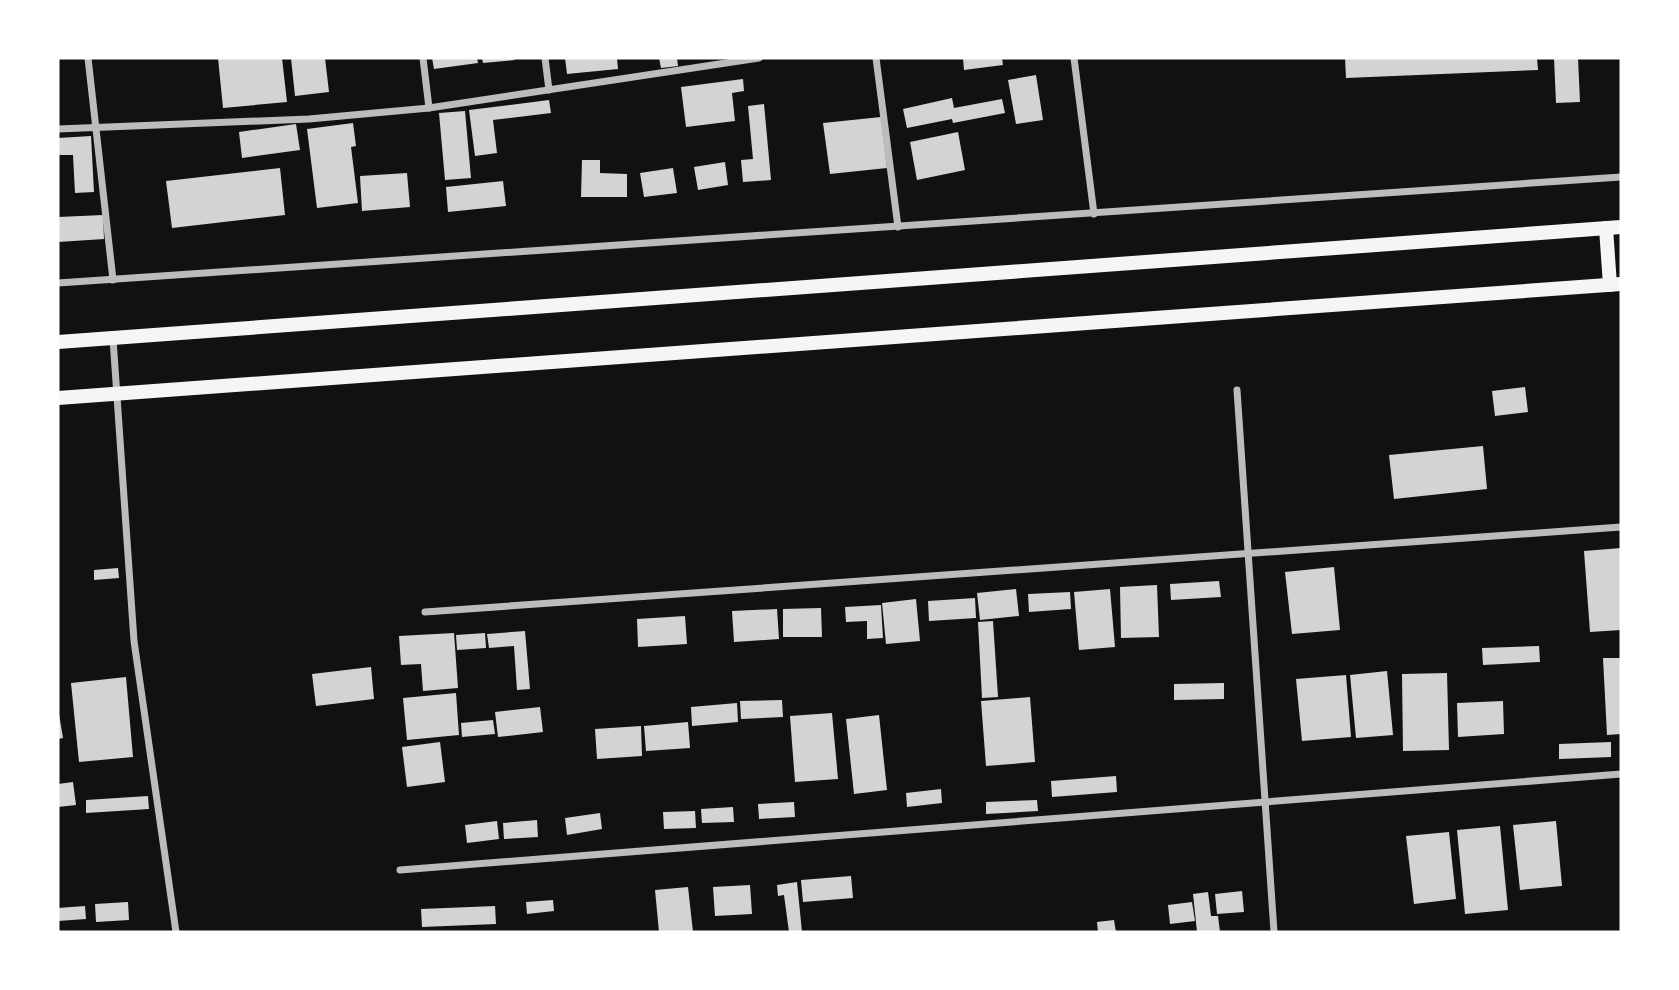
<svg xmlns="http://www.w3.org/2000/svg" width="1679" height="990" viewBox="0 0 1679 990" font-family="'Titillium Web',sans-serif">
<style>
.building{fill:#d3d3d3}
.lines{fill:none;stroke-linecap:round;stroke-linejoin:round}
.minor{stroke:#bcbcbc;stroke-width:7}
.secondary{stroke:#f5f5f5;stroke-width:14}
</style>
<rect width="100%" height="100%" fill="#111"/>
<g class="building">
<path d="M218 58H282L287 102 223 108Z"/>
<path d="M291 58H325L329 92 295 96Z"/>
<path d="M432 58H477L478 63 434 69Z"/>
<path d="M482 58H514L515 60 483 63Z"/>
<path d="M565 58H617L618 69 567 74Z"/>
<path d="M659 58H677L678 66 661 68Z"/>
<path d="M963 58H1002L1003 65 964 70Z"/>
<path d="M1345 58H1537L1538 70 1346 78Z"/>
<path d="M1554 58H1578L1580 102 1556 103Z"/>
<path d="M1036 75 1043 120 1016 124 1008 80Z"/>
<path d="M743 79 744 91 732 93 735 121 686 127 681 87Z"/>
<path d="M952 98 954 108 1002 99 1005 113 953 123 952 119 907 128 903 109Z"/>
<path d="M549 100 551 113 493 120 497 153 475 156 469 110Z"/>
<path d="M764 104 771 180 743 182 741 160 753 159 748 106Z"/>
<path d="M465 111 471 178 445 180 439 113Z"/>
<path d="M881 117 887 168 830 174 823 123Z"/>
<path d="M353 123 356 146 351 147 358 203 317 208 307 129Z"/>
<path d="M296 124 300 150 242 158 239 132Z"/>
<path d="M958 132 965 170 917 180 910 142Z"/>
<path d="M91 136 94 192 75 193 73 155H58V138Z"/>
<path d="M582 160H600V173L627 174V197H581Z"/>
<path d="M725 162 728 185 698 190 694 167Z"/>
<path d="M280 168 285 215 172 228 166 181Z"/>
<path d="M673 168 677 193 644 197 640 173Z"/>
<path d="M407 173 410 207 362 211 360 176Z"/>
<path d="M503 181 506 206 448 212 446 187Z"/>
<path d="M103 215 104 239 58 242V217Z"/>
<path d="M1525 387 1528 412 1495 416 1492 391Z"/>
<path d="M1483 446 1487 489 1394 499 1389 455Z"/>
<path d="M1621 548V630L1590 632 1584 551Z"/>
<path d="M1334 567 1340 630 1292 634 1285 572Z"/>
<path d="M118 568 119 578 94 580V570Z"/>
<path d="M1219 581 1221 597 1171 600 1170 584Z"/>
<path d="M1157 585 1159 637 1121 638 1120 587Z"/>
<path d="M1016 589 1019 616 980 620 977 593Z"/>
<path d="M1110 589 1115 647 1079 650 1074 592Z"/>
<path d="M1070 592 1071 609 1029 612 1028 594Z"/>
<path d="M975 598 976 618 929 621 928 601Z"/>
<path d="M916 599 920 641 886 644 882 603Z"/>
<path d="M881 605 883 638 867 639V621L846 622 845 607Z"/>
<path d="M821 608 822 637H783V609Z"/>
<path d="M777 609 779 639 734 642 732 611Z"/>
<path d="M685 616 687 644 638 647 637 619Z"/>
<path d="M993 621 998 697 982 698 978 622Z"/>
<path d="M525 631 530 689 517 690 514 646 489 648 487 634Z"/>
<path d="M454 633 458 688 423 691 421 664 401 665 399 636Z"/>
<path d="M485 633 486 648 457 650 456 635Z"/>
<path d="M1539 646 1540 662 1483 665 1482 648Z"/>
<path d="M1603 658H1621V734L1607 735Z"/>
<path d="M371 667 374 699 316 706 312 674Z"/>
<path d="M1387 671 1393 735 1356 738 1350 675Z"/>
<path d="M1447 673 1449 750 1403 751 1402 674Z"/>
<path d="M1346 675 1351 737 1302 741 1296 679Z"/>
<path d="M126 677 133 757 79 762 71 683Z"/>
<path d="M1224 683V699L1174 700V684Z"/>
<path d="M456 693 459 735 407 740 403 698Z"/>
<path d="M1030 697 1035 762 986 766 981 701Z"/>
<path d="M782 700 783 717 741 719 740 701Z"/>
<path d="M1503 701 1504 734 1458 737 1457 703Z"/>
<path d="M737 703 738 722 692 726 691 707Z"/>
<path d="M540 707 543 732 498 737 495 712Z"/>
<path d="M58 708 63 738 58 739Z"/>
<path d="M832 713 838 779 795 782 790 716Z"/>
<path d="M879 715 887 790 854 794 846 719Z"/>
<path d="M493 720 495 734 462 737 461 723Z"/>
<path d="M688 722 690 748 646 751 644 726Z"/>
<path d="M641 726 642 756 597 759 595 729Z"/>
<path d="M440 742 445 782 407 787 402 747Z"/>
<path d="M1611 742V757L1559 759V744Z"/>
<path d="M1116 776 1117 792 1052 797 1051 781Z"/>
<path d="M73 782 76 805 58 807V784Z"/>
<path d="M941 789 942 803 907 807 906 793Z"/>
<path d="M148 796 149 809 86 813V800Z"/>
<path d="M1037 800 1038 811 986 814V802Z"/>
<path d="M794 802 795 817 759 819 758 804Z"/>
<path d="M733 807 734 822 702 823 701 809Z"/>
<path d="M695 811 696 828 664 829 663 812Z"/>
<path d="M600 813 602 829 567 835 565 818Z"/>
<path d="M537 820 538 837 504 839 503 823Z"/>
<path d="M497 821 499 839 467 843 465 825Z"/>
<path d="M1556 821 1562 886 1520 890 1513 825Z"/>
<path d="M1500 826 1508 910 1465 914 1457 830Z"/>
<path d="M1449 832 1456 899 1414 904 1406 836Z"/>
<path d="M851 876 853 898 803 902 801 880Z"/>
<path d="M797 882 802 932H789L784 895 778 896 777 885Z"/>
<path d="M750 885 752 914 715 916 713 887Z"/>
<path d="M688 887 693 932H659L655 890Z"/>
<path d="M1242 891 1244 912 1217 914 1215 894Z"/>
<path d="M1208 892 1211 916H1218L1220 932H1197L1193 894Z"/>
<path d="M553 900 554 911 527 914 526 902Z"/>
<path d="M128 902 129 920 96 922 95 904Z"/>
<path d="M1192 902 1195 921 1170 924 1168 905Z"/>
<path d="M85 906 86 919 58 921V908Z"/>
<path d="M495 906 496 924 422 927 421 909Z"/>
<path d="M1114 920 1116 932H1098L1097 922Z"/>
</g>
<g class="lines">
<g class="minor">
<path d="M88 58 113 280"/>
<path d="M423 58 429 108"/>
<path d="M545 58 549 90"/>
<path d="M876 58 898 227"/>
<path d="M1074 58 1094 214"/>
<path d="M58 129 309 119 429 108 759 58"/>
<path d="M58 283 1621 177"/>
<path d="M113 339 134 641 176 932"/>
<path d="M1237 390 1274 932"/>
<path d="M425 612 1621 527"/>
<path d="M400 870 1621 774"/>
</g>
<g class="secondary">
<path d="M1606 228 1610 285"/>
<path d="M58 342 1621 227"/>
<path d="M58 398 1621 284"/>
</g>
</g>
<rect width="1679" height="990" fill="none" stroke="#ffffff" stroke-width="119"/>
</svg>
